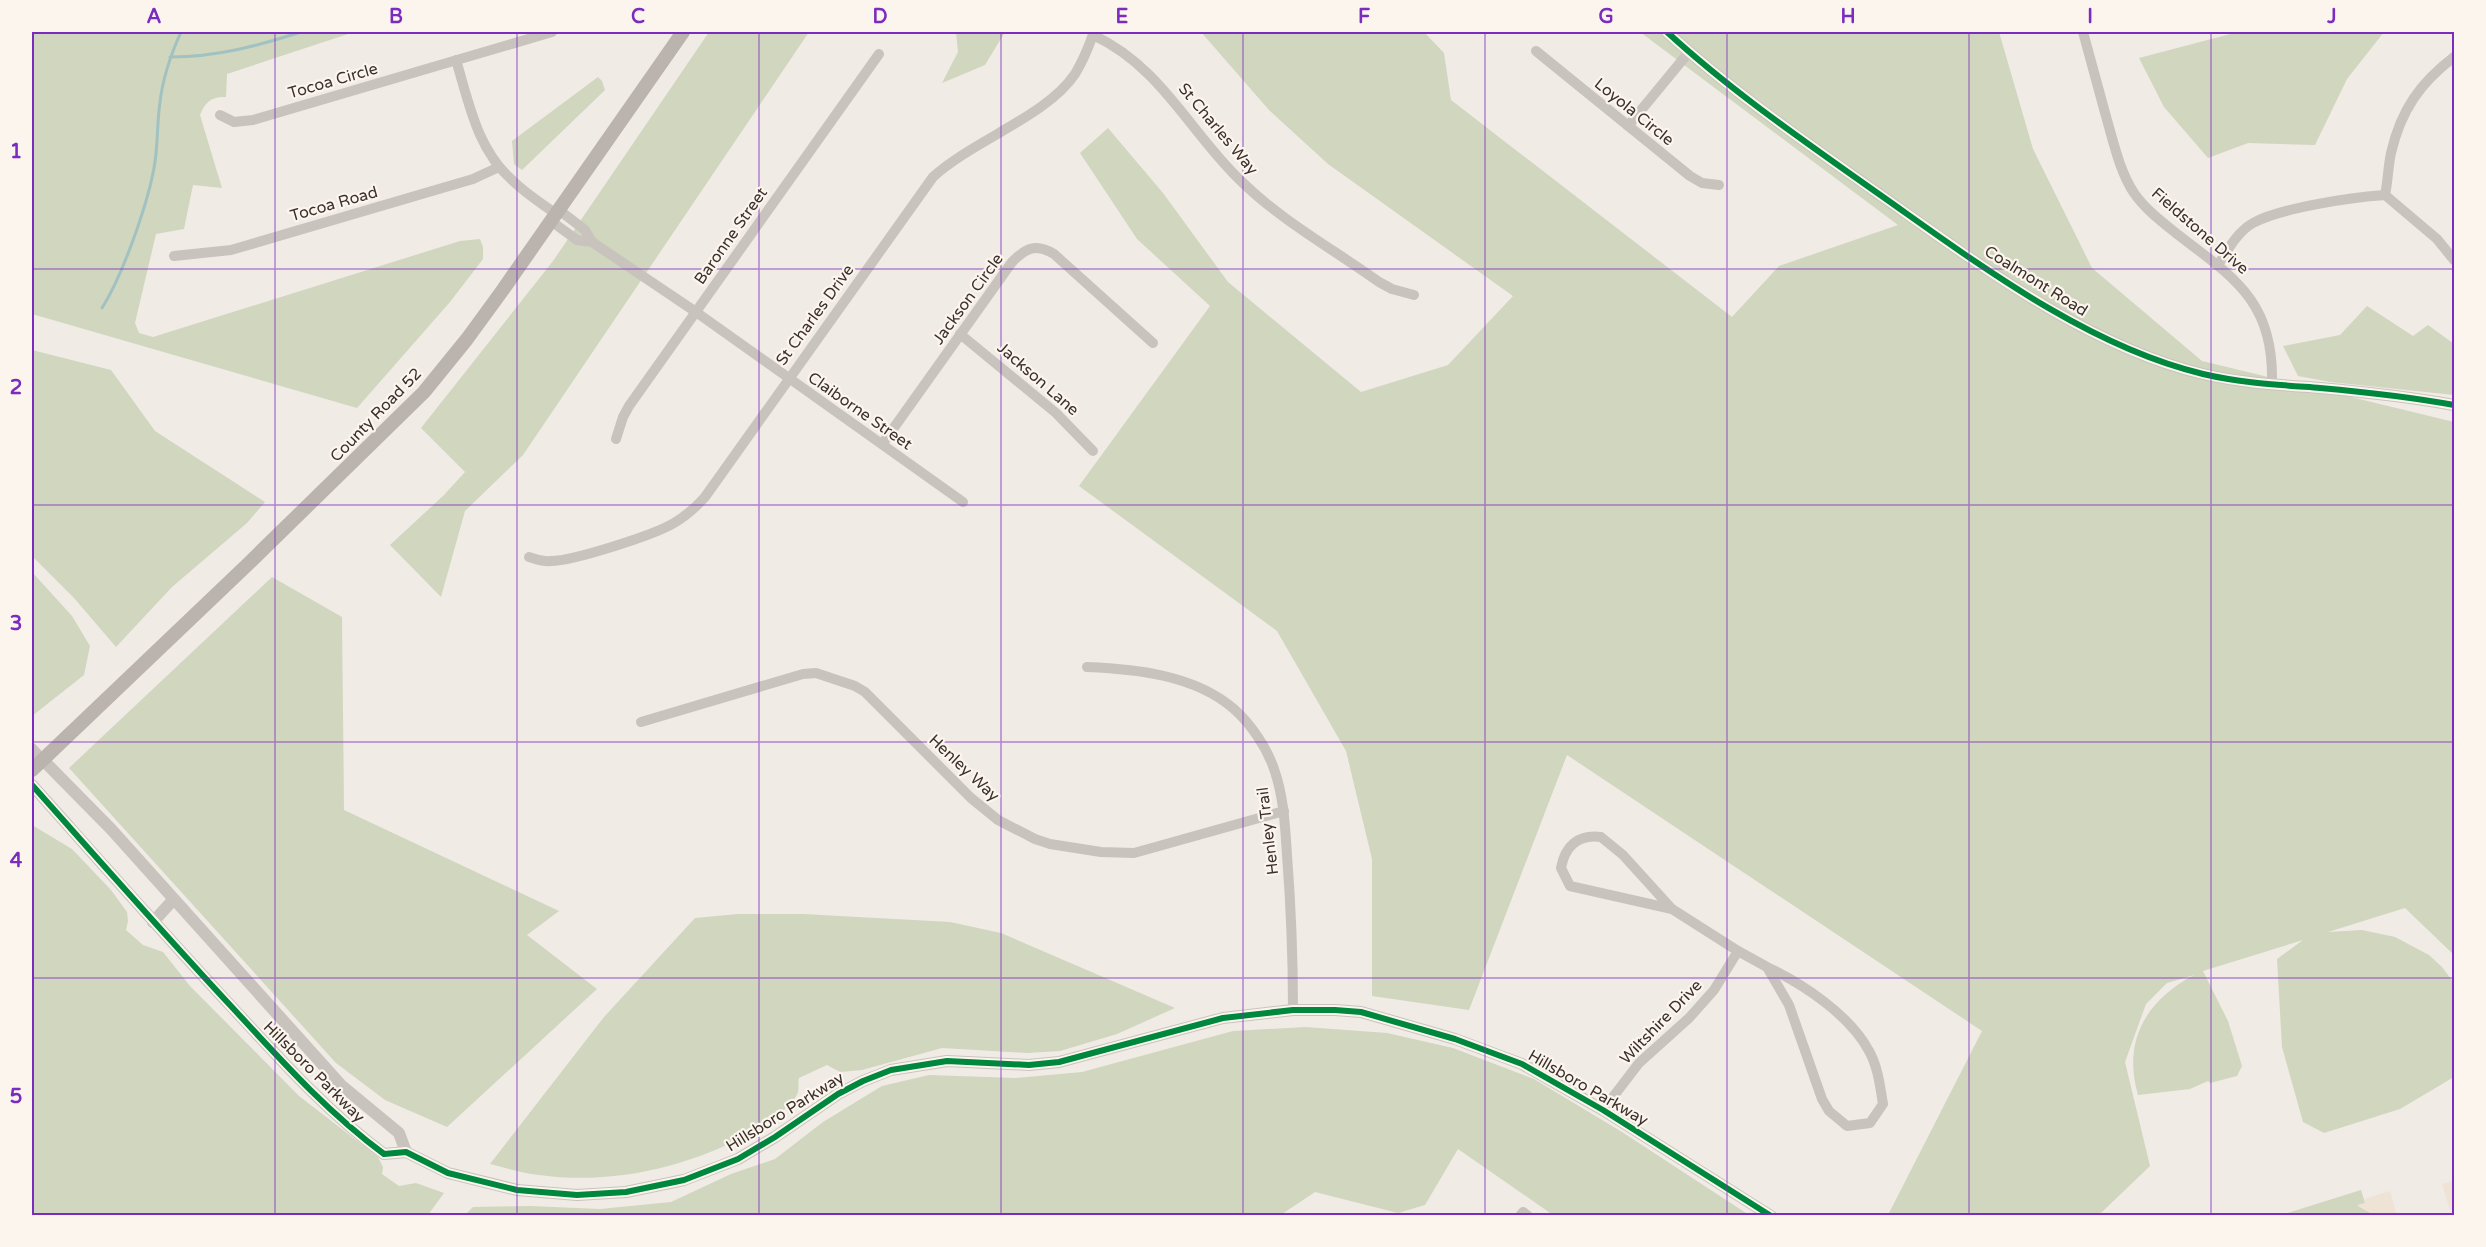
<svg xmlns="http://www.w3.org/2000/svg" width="2486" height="1247" viewBox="0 0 2486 1247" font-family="'Varela Round',sans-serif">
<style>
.green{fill:#d1d6bf}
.plaza{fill:#eee3d5}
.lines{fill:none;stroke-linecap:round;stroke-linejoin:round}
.stream{stroke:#a1c2c1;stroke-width:3}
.minor{stroke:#c9c3be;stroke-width:10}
.tertiary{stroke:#c9c3be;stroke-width:12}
.secondary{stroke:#bab3ae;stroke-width:14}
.cycleway-casing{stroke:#fbf5ee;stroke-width:10}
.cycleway{stroke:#00873e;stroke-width:6}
.grid{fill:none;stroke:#7b2cbf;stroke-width:1.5;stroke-opacity:0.55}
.labels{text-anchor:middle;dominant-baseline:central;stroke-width:4.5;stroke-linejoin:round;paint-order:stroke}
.street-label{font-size:16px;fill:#3b302b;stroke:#fbf5ee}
.neatline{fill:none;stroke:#7b2cbf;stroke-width:2}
.grid-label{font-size:20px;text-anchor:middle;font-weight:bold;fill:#7b2cbf}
</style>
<rect width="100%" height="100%" fill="#f0ebe5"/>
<g class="green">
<path d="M32 32H354L227 74 226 97C212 96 205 102 200 115L222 188 193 185 184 229 156 234 135 323 139 333 153 337 460 241 480 239 483 247V259L450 302 357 408 32 314Z"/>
<path d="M709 32H809L523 455 465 511 441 597 390 545 444 495 465 472 421 428 553 261Z"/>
<path d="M956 32H1005L985 65 942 83 958 52Z"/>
<path d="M1201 32H1424L1444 53 1451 100 1732 317 1779 266 1898 225 1640 32H1999L2033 149 2092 268 2202 361 2454 422V955L2405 908 2328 932 2362 930 2395 937 2429 955 2442 967 2454 983V1077L2400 1109 2324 1133 2303 1122 2282 1047 2277 959 2303 940 2203 971 2228 1021 2242 1066 2237 1076 2210 1083 2208 1081 2190 1089 2138 1095C2122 1040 2147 1000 2194 975L2167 983 2146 1004 2125 1062 2150 1166 2102 1212 2093 1216 1888 1215 1982 1031 1567 755 1469 1010 1372 996V859L1346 751 1277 631 1079 486 1210 306 1137 239 1080 153 1108 128 1163 193 1228 282 1361 392 1448 365 1513 296 1328 164 1269 110Z"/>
<path d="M2238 32H2384L2347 79 2315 145 2248 143 2208 158 2164 107 2139 58Z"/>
<path d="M598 77 602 81 605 90 522 170 514 164 512 141Z"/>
<path d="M2367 306 2413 336 2428 325 2454 344V395L2330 382 2298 376 2283 346 2340 335Z"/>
<path d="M32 350 111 370 155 431 265 502 247 523 172 587 116 647 74 598 32 556Z"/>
<path d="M32 572 72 616 90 646 84 675 32 716Z"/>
<path d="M272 577 342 617 344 810 559 911 527 935 597 989 447 1127 385 1100 336 1063 69 768Z"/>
<path d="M32 825 72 849 111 890 127 912 128 921 126 930 143 945 163 952 190 986 299 1096 378 1157 383 1167 382 1174 399 1186 416 1183 444 1193 428 1215H32Z"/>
<path d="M738 914H803L950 922 1001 933 1175 1008 1117 1034 1060 1051 1027 1053 942 1048 862 1070 840 1072 827 1065 799 1078C798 1082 799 1088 798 1092 794 1106 763 1126 750 1133 687 1168 611 1185 539 1175 523 1173 506 1168 490 1164L604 1017 695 918Z"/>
<path d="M1306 1027 1387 1033 1453 1048 1534 1079 1622 1132 1749 1215H1553L1458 1149 1425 1205 1398 1213 1315 1192 1279 1216 465 1215 473 1207 530 1206 600 1209 671 1202 731 1174 775 1159 823 1122 882 1086 929 1075 1016 1078 1082 1072 1233 1031Z"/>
<path d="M2361 1190 2365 1203 2358 1206 2374 1215 2278 1216Z"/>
</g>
<g class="plaza">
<path d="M2453 1181 2454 1209 2450 1210 2442 1184Z"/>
<path d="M2390 1191 2397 1215H2374L2357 1205 2365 1203 2364 1199Z"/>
</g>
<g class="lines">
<g class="stream">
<path d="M170 57C217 57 257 46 301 32"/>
<path d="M102 308C123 275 149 201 155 162 158 142 157 122 160 102 163 77 171 54 181 32"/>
</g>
<g class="minor">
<path d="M2083 32C2091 61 2099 90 2107 120 2114 144 2120 172 2134 193 2145 209 2162 222 2177 234 2236 279 2274 302 2272 384"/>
<path d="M1093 35C1162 67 1190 133 1242 182 1282 221 1333 249 1379 282L1392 289 1414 295"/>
<path d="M1536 51 1690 176 1702 183 1719 185"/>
<path d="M456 60C469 103 477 149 512 180 525 193 541 203 556 214"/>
<path d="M220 115 234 122 253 120 552 32"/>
<path d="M1628 126 1689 52"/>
<path d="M2385 195C2388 181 2388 167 2391 153 2401 110 2420 83 2454 57"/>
<path d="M559 210 585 230 592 242"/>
<path d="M551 221 577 240 592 242 696 312 963 502"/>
<path d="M174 256 231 250 473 179 499 167"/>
<path d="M2218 265C2228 250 2237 232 2253 223 2280 208 2353 197 2385 195L2437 239 2454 260"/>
<path d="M960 334 1056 413 1093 451"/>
<path d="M616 439 623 417 629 406 879 54"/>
<path d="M883 443 1012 262C1026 248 1036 243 1054 254L1153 343"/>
<path d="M529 557C536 559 543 562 551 561 573 561 654 535 674 523 686 516 696 507 705 497L933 177C972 141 1047 116 1075 74 1083 61 1089 46 1094 32"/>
<path d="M1087 667C1136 669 1195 675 1234 709 1251 724 1267 748 1274 769 1284 797 1285 826 1287 855 1291 907 1293 958 1293 1010"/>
<path d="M641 722 803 674 816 673 855 686 865 692 971 798 998 820 1035 839 1050 844 1101 852 1134 853 1284 811"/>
<path d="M32 748 43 760"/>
<path d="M1672 909 1570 886 1561 868C1565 846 1578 834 1601 837L1623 855 1672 909 1738 951 1767 967 1789 1005 1822 1099 1829 1111 1847 1126 1870 1123 1883 1104C1880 1086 1878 1067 1869 1051 1850 1015 1803 984 1767 967"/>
<path d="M1603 1110 1639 1063 1689 1018 1714 990 1738 951"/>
<path d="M1520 1216 1523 1212 1528 1216"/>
</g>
<g class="tertiary">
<path d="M1667 32C1731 91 1804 141 1876 192 1973 260 2085 346 2203 374 2241 383 2281 385 2320 388 2365 392 2410 397 2454 405"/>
<path d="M43 760 111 829 341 1085 399 1133 406 1152"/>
<path d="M32 785C98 859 163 933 230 1005 279 1058 326 1111 384 1154L406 1152 448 1173 517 1190 577 1195 626 1192 684 1180 738 1159 775 1137 838 1094 863 1081 891 1070 947 1061 1029 1065 1059 1062 1223 1018 1293 1010H1335L1361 1012 1455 1039 1522 1064 1603 1110 1771 1216"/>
<path d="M153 922 173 900"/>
</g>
<path class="secondary" d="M32 770 247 565 424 392 467 339 502 291 683 32"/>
<g class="cycleway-casing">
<g id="cycleway">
<path d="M1667 32C1731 91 1804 141 1876 192 1973 260 2085 346 2203 374 2241 383 2281 385 2320 388 2365 392 2410 397 2454 405"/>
<path d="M32 785C98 859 163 933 230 1005 279 1058 326 1111 384 1154L406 1152 448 1173 517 1190 577 1195 626 1192 684 1180 738 1159 775 1137 838 1094 863 1081 891 1070 947 1061 1029 1065 1059 1062 1223 1018 1293 1010H1335L1361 1012 1455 1039 1522 1064 1603 1110 1771 1216"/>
</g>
</g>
<use href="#cycleway" class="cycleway"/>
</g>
<path class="grid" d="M275 32V1216M517 32V1216M759 32V1216M1001 32V1216M1243 32V1216M1485 32V1216M1727 32V1216M1969 32V1216M2211 32V1216M32 269H2454M32 505H2454M32 742H2454M32 978H2454"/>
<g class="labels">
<g class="street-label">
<text transform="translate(333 81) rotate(-16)">Tocoa Circle</text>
<text transform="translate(1634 112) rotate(39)">Loyola Circle</text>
<text transform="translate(1218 129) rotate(50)">St Charles Way</text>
<text transform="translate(334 204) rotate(-16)">Tocoa Road</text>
<text transform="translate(2200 231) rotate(41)">Fieldstone Drive</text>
<text transform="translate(731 236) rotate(-55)">Baronne Street</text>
<text transform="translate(2036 281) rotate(32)">Coalmont Road</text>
<text transform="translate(968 299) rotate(-54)">Jackson Circle</text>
<text transform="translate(815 315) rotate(-54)">St Charles Drive</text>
<text transform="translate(1038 379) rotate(41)">Jackson Lane</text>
<text transform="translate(860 411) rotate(35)">Claiborne Street</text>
<text transform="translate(376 415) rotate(-46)">County Road 52</text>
<text transform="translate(964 768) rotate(43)">Henley Way</text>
<text transform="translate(1268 831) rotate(-97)">Henley Trail</text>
<text transform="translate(1661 1022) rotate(-46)">Wiltshire Drive</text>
<text transform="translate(314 1072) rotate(45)">Hillsboro Parkway</text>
<text transform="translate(1588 1088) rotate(30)">Hillsboro Parkway</text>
<text transform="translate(785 1112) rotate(-32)">Hillsboro Parkway</text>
</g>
</g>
<rect width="2486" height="1247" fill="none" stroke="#fbf5ee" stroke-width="66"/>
<rect x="33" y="33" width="2420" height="1181" class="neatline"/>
<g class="grid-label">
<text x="154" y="23">A</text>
<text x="396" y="23">B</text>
<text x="638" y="23">C</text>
<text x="880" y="23">D</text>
<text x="1122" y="23">E</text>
<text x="1364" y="23">F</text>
<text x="1606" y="23">G</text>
<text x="1848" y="23">H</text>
<text x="2090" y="23">I</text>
<text x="2332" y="23">J</text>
<text x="16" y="158">1</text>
<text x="16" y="394">2</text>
<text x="16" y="630">3</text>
<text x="16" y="867">4</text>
<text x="16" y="1103">5</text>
</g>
</svg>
